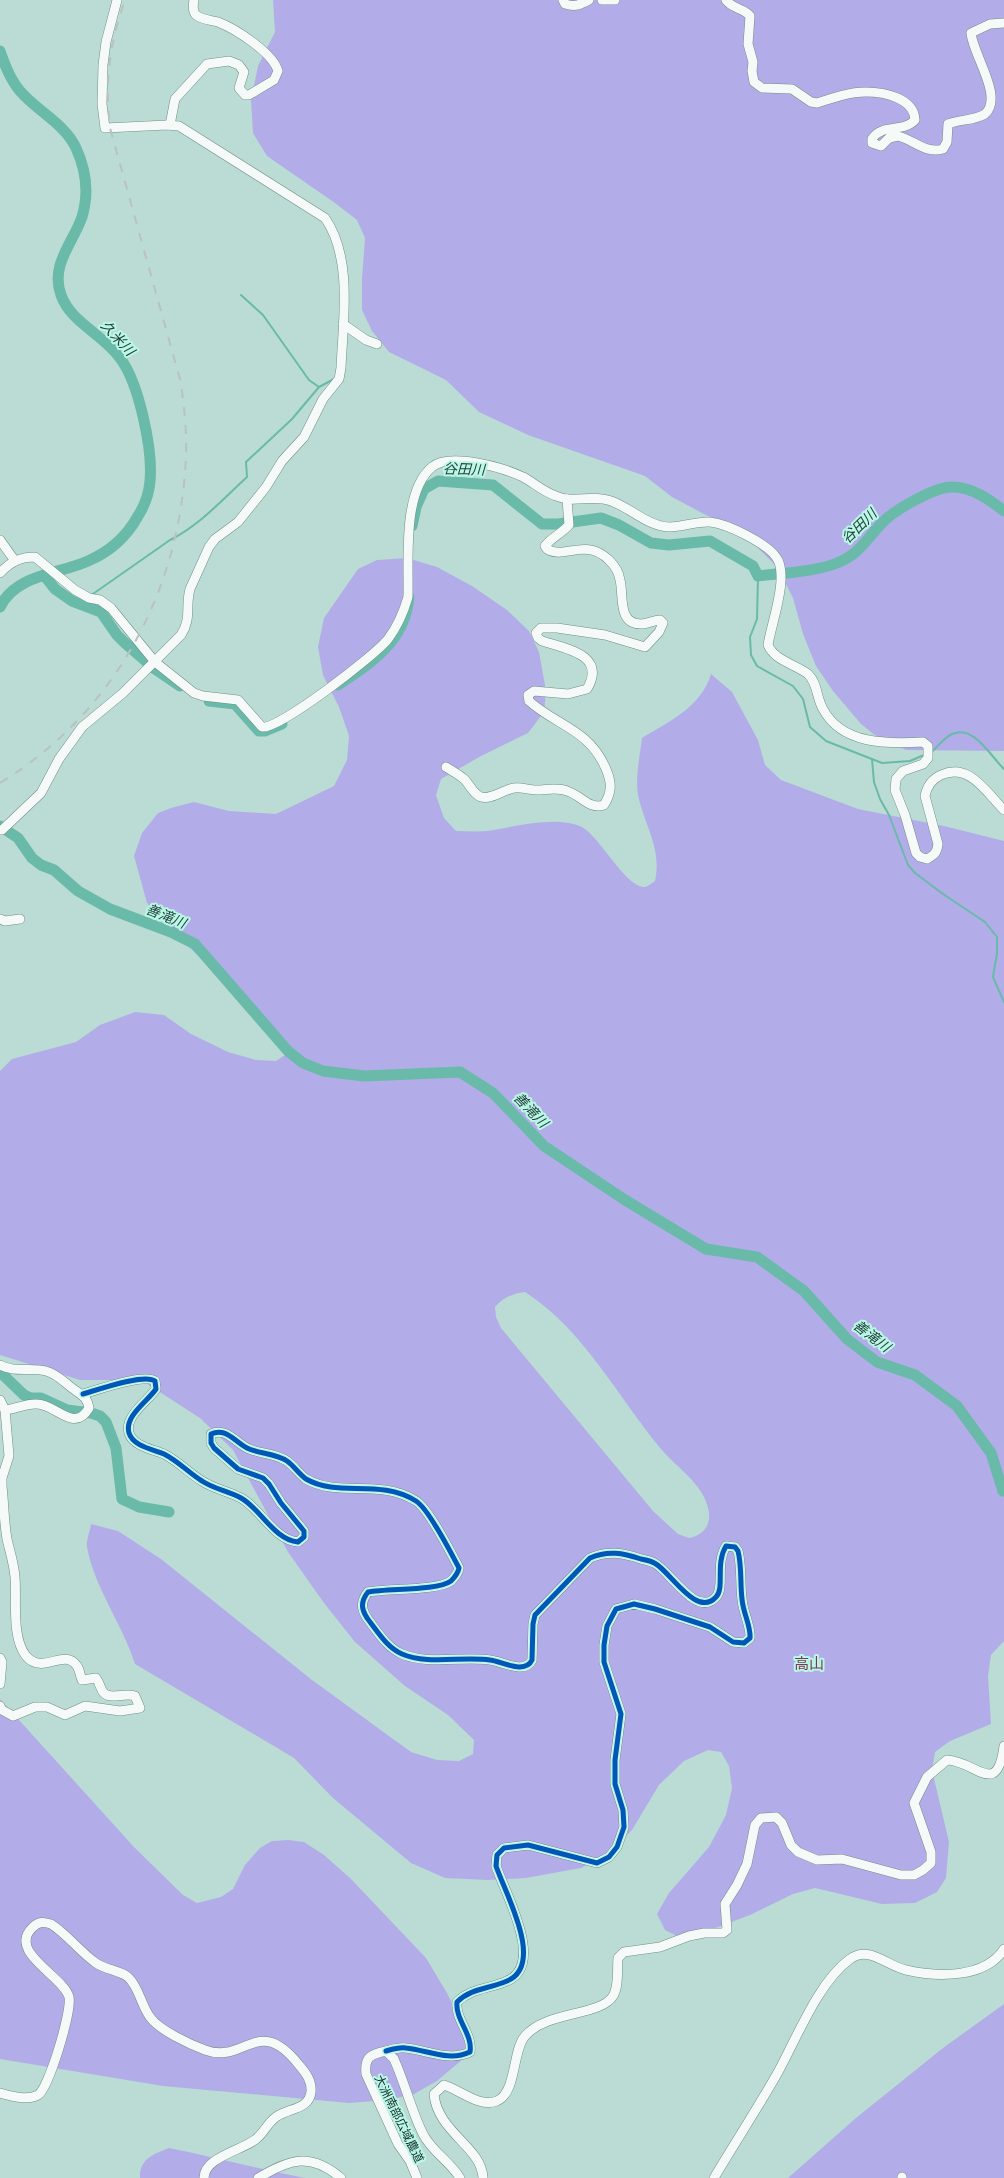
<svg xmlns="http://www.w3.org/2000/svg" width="1004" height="2178" viewBox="0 0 1004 2178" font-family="'DejaVu Sans','Noto Sans JP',sans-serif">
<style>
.forest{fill:#b2ade9;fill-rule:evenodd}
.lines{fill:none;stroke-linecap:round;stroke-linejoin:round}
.stream{stroke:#69baa9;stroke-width:2}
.river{stroke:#69baa9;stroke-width:11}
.minor-casing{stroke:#728d86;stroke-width:10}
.minor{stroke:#f5faf9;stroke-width:9}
.rail{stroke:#b9c2c0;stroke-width:2;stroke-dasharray:9 9;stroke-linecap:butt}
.cycleway-casing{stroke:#baf7e7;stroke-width:8}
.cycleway{stroke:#0057b8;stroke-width:5}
.labels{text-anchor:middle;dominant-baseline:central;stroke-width:4;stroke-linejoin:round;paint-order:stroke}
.street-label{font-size:12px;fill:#152e28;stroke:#baf7e7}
.water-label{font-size:14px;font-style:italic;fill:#1f3e37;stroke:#baf7e7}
.quarter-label{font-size:15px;fill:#7c3853;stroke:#baf7e7}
</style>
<rect width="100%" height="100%" fill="#bbdcd4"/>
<g class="forest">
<path d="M273 0H1004V751L906 750 881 740 861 724 833 691 816 666 803 634 793 598 778 568 756 546 719 522 672 497 645 476 528 435 479 412 446 380 389 352 372 331 362 310V279L365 238 357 220 335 203 267 156 253 133 251 100 258 66 275 32Z"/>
<path d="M407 558 437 567 472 586 507 610 529 631 539 652 546 691 544 712 528 733 481 756 441 779 436 795 444 818 456 831C466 831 477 832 487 831 514 827 556 815 582 827 599 836 627 889 645 887 648 886 652 883 655 881 662 848 645 827 638 795 635 777 640 756 642 738 670 721 701 707 711 674L732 692 758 740 765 765 781 780 858 809 944 826 1004 841V1641L991 1655 988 1676 991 1724 950 1741 935 1752 932 1770 949 1842 946 1878 937 1892 915 1903 882 1904 815 1888 793 1894 750 1915 705 1932 679 1937 665 1930 657 1914 669 1893 709 1847 726 1815 732 1788 729 1766 721 1752 708 1750 684 1761 659 1785 632 1830 606 1856 581 1868 526 1878 488 1880 445 1878 411 1863 333 1798 294 1758 135 1664C123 1625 94 1587 87 1547 86 1541 90 1531 91 1524L118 1531 161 1559 312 1680 411 1752 437 1760 459 1761 473 1754 474 1740 448 1715 405 1686 355 1642 324 1603 288 1552 233 1450 200 1418 141 1380H80L0 1355V1071L12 1059 76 1042 100 1025 135 1012 164 1015 191 1034 228 1052 256 1060 276 1061 285 1055 283 1043 256 1010 174 933 147 903 134 856 142 833 158 813 171 808 194 802 229 811 276 814 334 786 347 760 349 736 339 707 323 675 318 647 324 618 358 569 377 560ZM525 1292C584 1330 617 1396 661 1449 676 1467 703 1484 708 1508 712 1523 705 1535 689 1538L678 1534 653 1511 501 1328 496 1317 495 1307C504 1297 512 1294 525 1292Z"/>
<path d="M0 1699 134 1847 183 1895 197 1903 221 1897 233 1889 245 1865 260 1848 272 1841 289 1840 304 1842 324 1855 351 1879 426 1958 447 1993 462 2023 467 2042 463 2059 437 2081 414 2094 388 2100 349 2103 163 2086 0 2059Z"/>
<path d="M1004 2004V2178H788L856 2118 943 2048Z"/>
<path d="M169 2148C214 2157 259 2169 305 2178H140C139 2159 154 2154 169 2148Z"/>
</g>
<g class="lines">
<g class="stream">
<path d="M241 295 263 315 309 380 319 387"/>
<path d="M758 576 757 619 750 637 751 655 757 666 793 686 803 699 810 727 826 741 882 763 910 761 924 755"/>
<path d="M90 596 170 540C199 526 224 498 247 477L246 462 292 419 319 387 334 379"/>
<path d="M83 604 87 599"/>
<path d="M931 753C937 747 945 737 952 734 974 724 991 757 1004 769"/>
<path d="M872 759 874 782 880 799 889 815 908 865 915 873 943 894 985 922 997 937V953L993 977 1004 1002"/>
</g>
<g class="river">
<path d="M0 51C5 65 10 79 20 91 37 111 65 124 76 148 86 170 89 194 82 217 73 243 50 265 61 295 71 323 103 334 120 358 139 383 153 450 150 481 149 494 145 505 138 516 127 536 109 552 88 561 60 574 16 574 0 607"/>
<path d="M412 526 416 507 424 489 438 481 493 485 542 524H558L601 518 619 525 651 543 669 545 710 541 753 566 758 576C782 573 815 572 837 563 860 554 867 538 882 523 894 510 936 486 953 487 972 487 990 500 1004 511"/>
<path d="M44 575 55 589 72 601 101 612 117 635 124 642 155 669 180 686"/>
<path d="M338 685C373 662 405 641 409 597"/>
<path d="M209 701 235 704 259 731H265L282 724"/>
<path d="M0 826 18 838 32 858 41 865 54 870 78 891 110 909 171 932 195 944 288 1051 303 1063 323 1071 364 1076 460 1072 493 1093 544 1146 625 1200 706 1249 757 1257 804 1291 847 1339 877 1362 915 1375 957 1406 991 1453 1003 1491"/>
<path d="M0 1372 24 1395 31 1398H41L67 1410 91 1413 100 1416 106 1422 116 1448 122 1499 139 1507 169 1512"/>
</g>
<g class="minor-casing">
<g id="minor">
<path d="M563 0 565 4C575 7 580 5 589 0"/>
<path d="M602 0H615"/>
<path d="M726 0C732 9 744 8 750 16L748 44 753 62 752 71 754 82 762 88 792 89 811 102 817 103C832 98 849 92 866 92 884 92 914 98 915 120 903 133 882 123 872 139V143L881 146 889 138 898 136C914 140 925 154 943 149L947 142 948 124C960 119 973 121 985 114 1004 97 973 55 971 33L990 24 1004 23"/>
<path d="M170 125 175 99 207 64 229 61 239 65 244 72 239 88 245 95H249L274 80 278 71C273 53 236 29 218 22 211 20 202 20 196 15 192 11 193 5 194 0"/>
<path d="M343 324 366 340 377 344"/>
<path d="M0 540 15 561"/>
<path d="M0 573C10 562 20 557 35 557L75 590 89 598 100 600 111 608 155 662 194 693 203 696 238 700 262 727C277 731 376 655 388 639 397 627 404 611 408 597 409 561 402 492 432 467 450 452 504 468 523 477 534 483 544 492 556 496 574 504 593 494 611 501 631 508 647 526 669 527 683 527 697 521 710 522 728 524 766 543 776 557 790 575 771 624 768 645 775 661 795 664 808 674 818 684 816 697 823 709 842 745 888 744 923 742L928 746V758L923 764 903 771 896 779 895 790 905 815 916 853 920 857 927 859C934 855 937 853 938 844L925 796C927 786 932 779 941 775 969 762 986 792 1004 810"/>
<path d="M446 767C452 771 460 775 465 780 470 785 473 794 481 797 491 800 503 790 514 788 521 787 529 790 536 790 547 790 557 787 567 791 581 795 589 810 604 805 612 792 612 783 606 769 589 729 557 726 529 701L528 695 534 691 568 694 587 689C607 655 567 649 542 641L538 638 536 633 541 628H557L605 635 645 647 659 632 663 623 660 620C654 620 648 624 641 624 617 624 624 595 620 580 619 573 614 565 609 560 585 537 564 560 547 549L545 546C551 538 562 533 569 525L567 499"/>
<path d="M0 830H2L41 793 59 759 82 727 123 693 181 635C192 618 185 607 190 589L209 547 215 539 238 522 266 487 282 461 304 437 323 399 339 379 341 368C343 321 353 258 325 218L179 126 167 125 105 128 102 104 103 65 106 42 117 0"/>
<path d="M0 919 5 921 20 919"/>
<path d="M0 1365C14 1373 31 1367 46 1371 57 1374 64 1382 72 1388 81 1395 87 1396 89 1408 74 1434 56 1404 37 1404 27 1403 15 1409 5 1410L9 1456 2 1478V1486C4 1504 4 1522 7 1539 10 1552 14 1564 15 1577 17 1599 11 1637 26 1656 43 1676 64 1647 77 1666 80 1670 80 1676 82 1680L96 1678C100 1683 100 1689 104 1693 110 1700 127 1692 135 1696L140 1708 120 1711 85 1706 65 1715 47 1707H35L13 1716 2 1710 0 1706"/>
<path d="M83 1394C97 1390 144 1373 155 1381L156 1389C148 1401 124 1416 129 1433 133 1446 152 1449 164 1454 178 1461 189 1473 202 1481 214 1489 228 1491 241 1498 260 1508 274 1540 298 1542L304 1537V1531L281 1503 269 1484 263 1478 238 1469 214 1448 211 1443V1434C226 1427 235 1442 247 1448 259 1454 275 1453 287 1461 294 1466 299 1474 306 1479 339 1498 379 1478 416 1501 429 1509 451 1553 459 1568 458 1573 455 1577 451 1581 437 1591 388 1588 368 1592 359 1603 362 1612 370 1622 379 1634 388 1648 402 1654 427 1665 463 1656 490 1660 501 1661 525 1675 532 1660L533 1624 535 1615 590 1558C608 1550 623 1553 641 1559 646 1560 652 1561 656 1564 671 1573 697 1618 716 1597 725 1588 715 1564 726 1546L735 1547 738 1551C742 1567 740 1583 742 1599 743 1613 751 1626 750 1638L744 1643 733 1642 710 1627 655 1609 634 1604 616 1609 607 1626 604 1645V1662L621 1714 615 1760V1784L623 1810 624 1827 617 1847 609 1857 597 1863 528 1845 504 1848 497 1855 496 1866C505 1893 546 1965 507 1981 489 1989 471 1988 457 2002 455 2020 473 2034 470 2052 449 2062 427 2050 406 2048 399 2047 393 2049 386 2051"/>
<path d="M0 1400 5 1410"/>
<path d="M0 1658 2 1662 0 1684"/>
<path d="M0 2093C11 2096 27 2101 38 2095 49 2088 72 2011 69 1997 64 1976 6 1952 33 1927 39 1921 44 1922 51 1924 67 1934 80 1952 96 1963 106 1970 119 1970 128 1977 139 1987 141 2005 150 2017 159 2030 189 2044 205 2050 245 2065 258 2013 299 2065 306 2073 312 2081 311 2092 309 2110 288 2108 276 2117 268 2122 264 2133 256 2139 243 2150 204 2157 204 2178"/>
<path d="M258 2178C290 2159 310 2152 341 2178"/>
<path d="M417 2178 410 2161 398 2144 366 2074C364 2057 371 2054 386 2051L394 2059C405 2083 411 2110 423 2134 432 2152 450 2161 460 2178"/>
<path d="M483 2178C482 2147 437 2132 434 2094L444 2085C460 2090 480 2108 497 2101 517 2092 512 2051 525 2036 546 2011 601 2016 613 1996 619 1987 617 1969 618 1958L624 1952 660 1947 689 1936 704 1933H723L727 1930 725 1904 737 1885 747 1864 755 1825 761 1818 776 1817 782 1823 791 1845 798 1852 817 1860 842 1859 901 1875H914L923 1870 931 1863V1852L914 1803 927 1777 947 1760C976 1761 997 1799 1004 1746"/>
<path d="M714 2178C735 2143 757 2109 777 2074 796 2040 818 1982 850 1959 869 1945 887 1966 906 1970 936 1977 985 1979 1004 1949"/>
<path d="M902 2178V2177"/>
</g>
</g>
<use href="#minor" class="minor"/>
<path class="rail" d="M0 783C116 712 181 589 186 455 187 431 184 407 181 383L110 128C105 80 109 46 125 0"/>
<g class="cycleway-casing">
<path id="cycleway" d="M83 1394C97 1390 144 1373 155 1381L156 1389C148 1401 124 1416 129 1433 133 1446 152 1449 164 1454 178 1461 189 1473 202 1481 214 1489 228 1491 241 1498 260 1508 274 1540 298 1542L304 1537V1531L281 1503 269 1484 263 1478 238 1469 214 1448 211 1443V1434C226 1427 235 1442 247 1448 259 1454 275 1453 287 1461 294 1466 299 1474 306 1479 339 1498 379 1478 416 1501 429 1509 451 1553 459 1568 458 1573 455 1577 451 1581 437 1591 388 1588 368 1592 359 1603 362 1612 370 1622 379 1634 388 1648 402 1654 427 1665 463 1656 490 1660 501 1661 525 1675 532 1660L533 1624 535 1615 590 1558C608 1550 623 1553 641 1559 646 1560 652 1561 656 1564 671 1573 697 1618 716 1597 725 1588 715 1564 726 1546L735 1547 738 1551C742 1567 740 1583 742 1599 743 1613 751 1626 750 1638L744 1643 733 1642 710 1627 655 1609 634 1604 616 1609 607 1626 604 1645V1662L621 1714 615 1760V1784L623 1810 624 1827 617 1847 609 1857 597 1863 528 1845 504 1848 497 1855 496 1866C505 1893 546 1965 507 1981 489 1989 471 1988 457 2002 455 2020 473 2034 470 2052 449 2062 427 2050 406 2048 399 2047 393 2049 386 2051"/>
</g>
<use href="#cycleway" class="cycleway"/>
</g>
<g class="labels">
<g class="street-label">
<text transform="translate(399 2119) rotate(64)">大洲南部広域農道</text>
</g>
<g class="water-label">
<text transform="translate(118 338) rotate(47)">久米川</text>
<text transform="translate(464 469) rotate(2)">谷田川</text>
<text transform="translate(859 526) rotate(-44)">谷田川</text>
<text transform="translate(166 916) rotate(22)">善滝川</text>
<text transform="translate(531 1110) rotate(46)">善滝川</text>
<text transform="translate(872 1336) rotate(37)">善滝川</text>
</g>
<g class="quarter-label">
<text x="809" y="1664">高山</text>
</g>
</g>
</svg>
